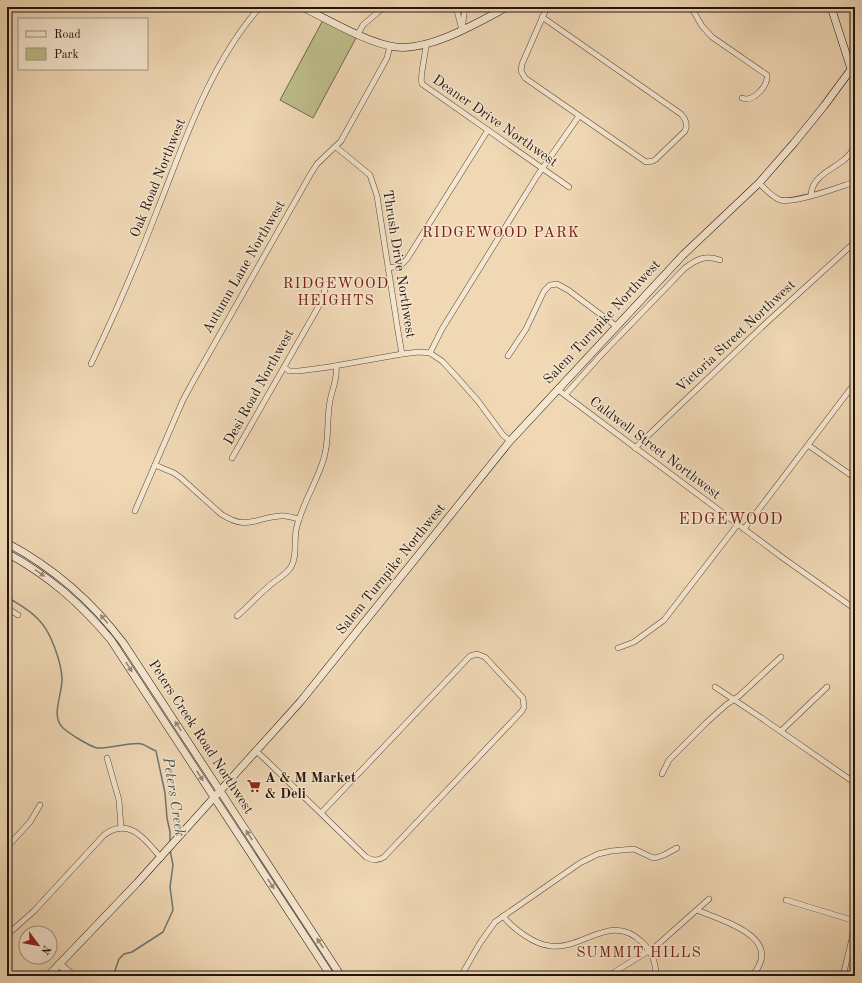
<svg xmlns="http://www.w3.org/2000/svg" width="862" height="983" viewBox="0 0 862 983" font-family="'Old Standard TT',serif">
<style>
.green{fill:#bebd8a;stroke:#70694c}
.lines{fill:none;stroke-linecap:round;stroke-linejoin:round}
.stream{stroke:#6c7772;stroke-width:1.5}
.street-casing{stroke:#564637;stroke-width:6}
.secondary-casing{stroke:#23150d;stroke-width:8}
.street{stroke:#f5e6cf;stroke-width:5}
.secondary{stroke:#f5e6cf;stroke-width:7}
.oneway{fill:#968878}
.labels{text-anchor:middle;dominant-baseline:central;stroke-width:3;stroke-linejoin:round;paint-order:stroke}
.street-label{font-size:14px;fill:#23150d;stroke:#f5e6cf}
.poi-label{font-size:14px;font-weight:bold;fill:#23150d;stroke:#f5e6cf;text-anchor:start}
.neighbourhood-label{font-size:15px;letter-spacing:1px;fill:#7a1f14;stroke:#f5e6cf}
.water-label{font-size:15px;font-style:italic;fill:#4d4e48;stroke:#f5e6cf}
.quarter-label{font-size:16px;letter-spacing:1px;fill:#7a1f14;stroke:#f5e6cf}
</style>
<rect width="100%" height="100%" fill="#f0d8b5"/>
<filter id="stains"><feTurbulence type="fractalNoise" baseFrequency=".005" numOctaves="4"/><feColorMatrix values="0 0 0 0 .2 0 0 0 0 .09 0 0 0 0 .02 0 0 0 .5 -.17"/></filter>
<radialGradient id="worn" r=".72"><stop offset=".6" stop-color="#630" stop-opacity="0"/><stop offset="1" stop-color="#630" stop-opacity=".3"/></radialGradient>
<path class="green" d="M323 20 356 38 313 118 280 100Z"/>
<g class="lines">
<g class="stream">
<path d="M7 597C18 604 30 610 39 620 51 632 61 662 62 678 63 693 50 716 63 728 70 734 89 746 97 748 108 749 135 741 142 744 147 746 151 749 156 751L165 793 167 818 170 832V843"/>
<path d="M113 976 119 959 124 954 132 952 163 932 173 910 170 887 173 865 170 850"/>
</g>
<g class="street-casing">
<g id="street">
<path d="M456 7 462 30"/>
<path d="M691 7 702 26 712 37 767 75C769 85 753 103 742 98"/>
<path d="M542 17 681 114C686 119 688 124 685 131L656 159 653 161 646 162 525 78 521 71 522 64 547 7"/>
<path d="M462 30 465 7"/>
<path d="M358 34 363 25 384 7"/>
<path d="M426 44C426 54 419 78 422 84L569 187"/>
<path d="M336 147 370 175 377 196 398 331 402 354"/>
<path d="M759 183C765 189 772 197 780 200 795 204 839 187 855 182"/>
<path d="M811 195C812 176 832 170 845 159 849 156 852 151 855 146"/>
<path d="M388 268 400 266 407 259 488 130"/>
<path d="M430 353 442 329 537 176 579 116"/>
<path d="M508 356 526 329 544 291 550 285 557 284 568 290 616 326"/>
<path d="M91 364C115 314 137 263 157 211 184 143 210 63 260 7"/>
<path d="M284 367 289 371H299L329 367 402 354 419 352 430 353 442 361 455 375 478 401 503 435 510 441"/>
<path d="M557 389 783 558 855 609"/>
<path d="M565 395 601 355 685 268C697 259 705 255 720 260"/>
<path d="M808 445 855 478"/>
<path d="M635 448 765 324 855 242"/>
<path d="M232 458 316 311 323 298 326 284"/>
<path d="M155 465 174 473 181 478 221 514C247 531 254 518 280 516 286 515 293 518 299 519"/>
<path d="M135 511 183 400 195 378 310 175 317 164 341 141 387 58 390 46"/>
<path d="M744 529 855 383"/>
<path d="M7 608 18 615"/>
<path d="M237 616C248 607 257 596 268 587 275 580 285 576 291 567 298 555 293 539 297 526 303 503 316 483 323 461 330 442 326 421 330 401 332 389 338 379 336 366"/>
<path d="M618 648 634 642 664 620 738 524"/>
<path d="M715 687 760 717 855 783"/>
<path d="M781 731 827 687"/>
<path d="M256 751 267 761 366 857C373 861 378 861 384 857L522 711 524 707 523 698 485 657 477 654 470 656 321 813"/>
<path d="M107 758 119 800 121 828"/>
<path d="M662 774 669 760 707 722 726 705 739 696 781 657"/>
<path d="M7 847 30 822 40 805"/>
<path d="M786 900 855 921"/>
<path d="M697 910C722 921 786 937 752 976"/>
<path d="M503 916C513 929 535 945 551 946 584 950 611 911 643 943 652 952 656 964 656 976"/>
<path d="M7 935 34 911 104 835C129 816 146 840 161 858"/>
<path d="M461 976 480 943 495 922 580 863 598 854 611 851 634 849 651 857 655 858 664 855 677 848"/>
<path d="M610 976 616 971 655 947 709 899"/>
<path d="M843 976 855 926"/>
</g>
</g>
<g class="secondary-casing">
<g id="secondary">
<path d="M302 7C327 19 369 44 396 47 430 51 477 23 507 7"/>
<path d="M831 7 851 69"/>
<path d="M7 543C54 568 92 601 124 644L341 976"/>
<path d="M7 553C49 576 80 603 111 640L331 976"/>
<path d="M59 964 73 976"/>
<path d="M48 976 137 883 301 701 510 441 683 255 759 183 794 143 824 106 855 64"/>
</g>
</g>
<use href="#street" class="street"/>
<use href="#secondary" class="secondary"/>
</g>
<defs><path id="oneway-solid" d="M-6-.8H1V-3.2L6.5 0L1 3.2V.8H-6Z"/></defs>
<g class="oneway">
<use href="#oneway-solid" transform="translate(40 573) rotate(35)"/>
<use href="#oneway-solid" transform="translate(104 619) rotate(-130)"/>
<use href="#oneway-solid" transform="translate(129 667) rotate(57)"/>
<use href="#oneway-solid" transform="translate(178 726) rotate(-123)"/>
<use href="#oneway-solid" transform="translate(200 776) rotate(57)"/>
<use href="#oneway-solid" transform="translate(249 835) rotate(-123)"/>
<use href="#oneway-solid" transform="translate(271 884) rotate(57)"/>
<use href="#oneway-solid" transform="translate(320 943) rotate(-123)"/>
</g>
<defs>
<g id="supermarket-bare" transform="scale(1.08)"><path d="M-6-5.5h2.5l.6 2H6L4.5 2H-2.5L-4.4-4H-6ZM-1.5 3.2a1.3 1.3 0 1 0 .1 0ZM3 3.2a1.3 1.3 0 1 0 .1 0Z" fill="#8f2418" stroke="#f5e6cf" stroke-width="2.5" paint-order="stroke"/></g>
</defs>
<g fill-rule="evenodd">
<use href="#supermarket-bare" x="254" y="786"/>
</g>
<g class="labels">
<g class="street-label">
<text transform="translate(495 121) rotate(35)">Deaner Drive Northwest</text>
<text transform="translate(158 178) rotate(-68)">Oak Road Northwest</text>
<text transform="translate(399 264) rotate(81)">Thrush Drive Northwest</text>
<text transform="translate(244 267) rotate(-60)">Autumn Lane Northwest</text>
<text transform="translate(602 322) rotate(-47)">Salem Turnpike Northwest</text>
<text transform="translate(736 336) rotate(-43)">Victoria Street Northwest</text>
<text transform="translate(259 387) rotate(-61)">Desi Road Northwest</text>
<text transform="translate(655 448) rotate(37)">Caldwell Street Northwest</text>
<text transform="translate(391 569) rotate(-51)">Salem Turnpike Northwest</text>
<text transform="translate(201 737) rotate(57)">Peters Creek Road Northwest</text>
</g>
<g class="poi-label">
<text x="265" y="778">A &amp; M Market<tspan x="265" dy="16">&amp; Deli</tspan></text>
</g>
<g class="neighbourhood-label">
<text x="501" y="233">RIDGEWOOD PARK</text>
<text x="336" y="284">RIDGEWOOD<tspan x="336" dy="17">HEIGHTS</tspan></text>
<text x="639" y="953">SUMMIT HILLS</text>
</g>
<g class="water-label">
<text transform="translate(173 797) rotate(81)">Peters Creek</text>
</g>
<g class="quarter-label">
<text x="731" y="520">EDGEWOOD</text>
</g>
</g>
<rect width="862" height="983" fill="none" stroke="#f0d8b5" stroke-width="24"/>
<rect x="8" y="8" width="846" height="967" fill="none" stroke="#23150d" stroke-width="2"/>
<rect x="12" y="12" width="838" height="959" fill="none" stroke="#23150d"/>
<rect x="18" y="18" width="130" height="52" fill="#f5e6cf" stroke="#a19281"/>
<rect x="26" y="31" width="20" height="6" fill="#f5e6cf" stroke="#a19281"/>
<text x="54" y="38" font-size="12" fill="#23150d">Road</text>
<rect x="26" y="48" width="20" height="12" fill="#bebd8a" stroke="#a19281"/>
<text x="54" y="58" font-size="12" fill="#23150d">Park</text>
<g transform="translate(38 945) rotate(122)"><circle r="19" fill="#f5e6cf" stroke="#a19281"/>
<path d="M0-3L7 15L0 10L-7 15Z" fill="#8f2418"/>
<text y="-6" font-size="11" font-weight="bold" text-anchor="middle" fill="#23150d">N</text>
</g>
<rect width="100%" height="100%" filter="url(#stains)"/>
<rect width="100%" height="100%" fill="url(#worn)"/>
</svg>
